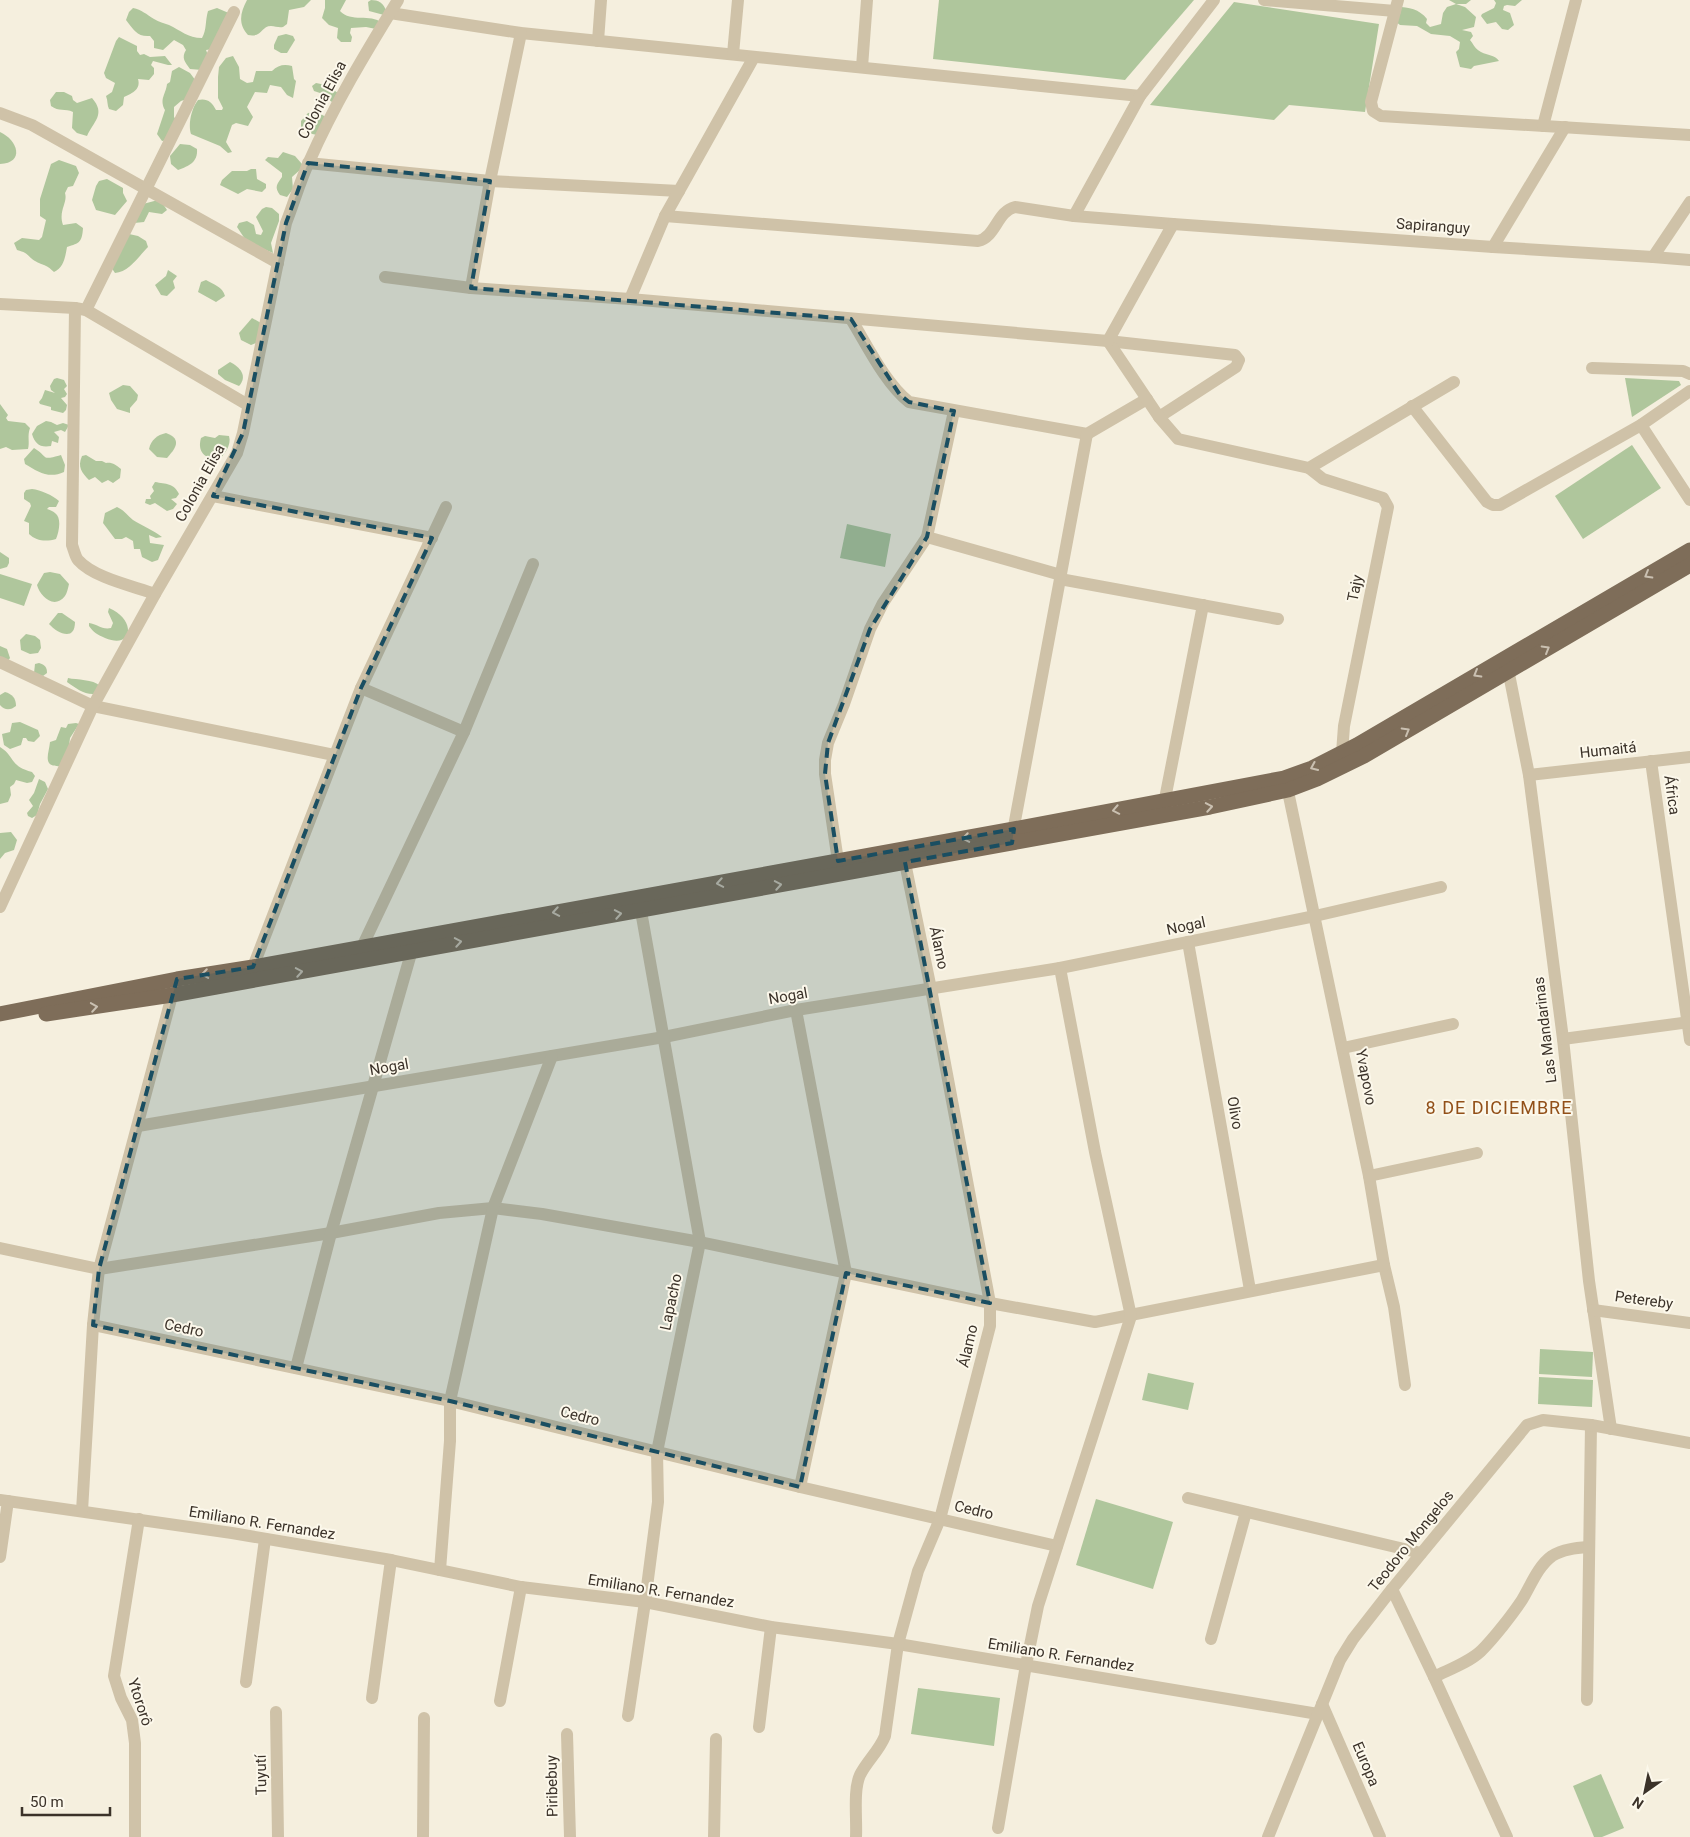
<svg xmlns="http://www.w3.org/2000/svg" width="1690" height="1837" viewBox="0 0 1690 1837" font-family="Roboto,sans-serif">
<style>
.green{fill:#afc69c}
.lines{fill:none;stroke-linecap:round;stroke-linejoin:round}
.minor{stroke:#cfc2a8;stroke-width:12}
.major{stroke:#7e6d59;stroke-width:15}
.oneway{stroke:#cac0b1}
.marked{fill:#1a4e61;fill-opacity:0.2;stroke:#1a4e61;stroke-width:4;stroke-dasharray:10 6;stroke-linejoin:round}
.labels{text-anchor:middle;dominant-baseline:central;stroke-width:4;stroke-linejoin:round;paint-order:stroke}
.street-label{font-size:15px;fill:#3b3229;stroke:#fcf8eb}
.quarter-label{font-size:18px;letter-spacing:1px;fill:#925019;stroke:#fcf8eb}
</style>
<rect width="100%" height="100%" fill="#f5efde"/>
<g class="green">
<path d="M247 0H311L304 7 289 10 287 24 283 27C279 28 275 26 271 26 261 26 262 38 248 35 238 24 240 13 247 0Z"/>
<path d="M325 0H346L340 11C351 23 370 13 382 23L376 29 366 27 351 28 350 33 352 37 351 42H341L337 38 338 28 329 25 322 18 325 8Z"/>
<path d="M371 0C378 0 384 3 386 11L384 15 369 11 368 2Z"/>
<path d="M939 0H1194L1125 80 933 59Z"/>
<path d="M1449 0H1471L1466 4H1456L1465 7 1476 17 1474 27 1462 30 1471 32 1473 36 1470 40C1474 45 1475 49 1481 52 1488 56 1494 54 1499 61L1474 66 1471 69 1460 67 1456 52 1459 49 1460 42 1450 36 1431 34 1417 26 1400 25 1395 21 1397 7C1409 7 1419 9 1427 19L1426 23 1430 27 1441 24 1443 13 1447 7 1456 4Z"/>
<path d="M1494 0H1522L1515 6 1507 5 1504 6 1503 10 1510 13 1514 25 1508 30 1502 29 1496 22 1487 24 1481 16 1482 14 1494 8 1496 3Z"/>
<path d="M1234 2 1379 24 1365 112 1289 105 1274 120 1150 105Z"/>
<path d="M133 8C142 10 146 14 154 19 159 22 164 23 169 25 180 30 188 38 202 38 207 29 205 21 208 11L217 8 231 14 213 49 206 50 209 58 202 70 190 69C185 62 181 58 186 50L183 45 174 40 163 50 154 48V41L150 36C137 37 134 30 126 20L129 12Z"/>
<path d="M286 34 293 36 295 40 287 53H281L274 49V45L278 36Z"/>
<path d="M119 37 137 46V51L140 55 144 54 150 57 165 56 172 65H168L153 61 151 65 154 68V74L149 80 138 79C141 89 133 93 124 97L123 105 116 111 109 109C107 105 108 101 106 96L112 92 115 83 106 78 104 73 116 41Z"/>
<path d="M233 56 239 67 240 79 247 83 253 82 256 71H272C278 65 284 64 292 66L294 79 296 81 293 98 287 95 281 87 270 85 267 93 255 92 247 107 253 117 248 126 236 123 232 125 226 142 232 152 228 153 220 146 191 134C188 125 191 109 198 100 207 98 212 102 216 110H222L223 108 218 98V77L219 67 226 58Z"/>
<path d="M179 67 190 73 196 81 187 99 181 101 174 107V117L177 121 168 140 162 141 157 134 165 110C159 99 166 94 167 84L170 82 172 71Z"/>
<path d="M316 83 326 85 338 93 332 102 320 93 314 91 312 86Z"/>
<path d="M56 92H64L72 96 73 100 77 103 92 98C106 114 94 121 87 136L77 133 72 128 73 112C65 108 59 112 51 106L50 100Z"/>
<path d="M317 112 326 117 317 135 308 133 301 127V121L308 113Z"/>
<path d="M0 132C18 140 25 163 0 164Z"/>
<path d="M180 144 190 145 197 149C198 162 189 166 178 170L171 164 170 156Z"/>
<path d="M283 152 295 156 302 164 301 169 292 177 293 189 287 197 280 195C274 187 277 184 282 177V173L265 160 268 157 278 158Z"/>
<path d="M59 160 76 166 79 173 73 186 68 187 65 193C68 203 58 210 63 225L76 223 83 228C82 242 80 243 67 247 65 258 64 267 54 272 45 263 43 266 35 261 27 256 29 253 17 250L14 243 22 238 39 240 42 237 46 220 40 216V199L51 164Z"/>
<path d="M251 169H256L257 179 266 184V188L262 192 247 189 238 194 220 185 222 180 232 171H247Z"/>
<path d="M107 179 123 188V193L127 201 115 215 96 210 92 200 96 186 99 181Z"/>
<path d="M158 200 163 204 167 210 162 214 149 212 144 222 134 223 143 204Z"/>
<path d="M266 207 272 208 279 214V221L271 243 273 253 247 242 237 227 239 223 247 221 254 225 256 234 261 235 263 231 256 217 262 209Z"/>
<path d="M129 234 138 236 146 241 148 247C139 256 129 272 115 273L111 267Z"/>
<path d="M168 270 177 276 173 281 175 288 167 296 161 295 155 285 166 276Z"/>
<path d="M206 280C213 284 223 287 225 296L216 302 198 292 201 282Z"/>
<path d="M252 318 261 323 256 343 251 345 241 340 239 333Z"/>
<path d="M230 362C240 367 248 376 239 386L225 380 218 374V370Z"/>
<path d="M57 378 64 380 67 386 64 389 67 394 65 397 61 398 67 405 66 410 63 413 51 410V407L40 404 39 402 42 398 45 390 55 393 51 390 50 386 54 379Z"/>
<path d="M1625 378 1679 381 1681 385 1632 417Z"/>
<path d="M123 385 130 386 138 395 137 400 130 408V413L117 409 111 400 109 393Z"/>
<path d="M0 404 8 415 6 418 8 421 25 423 30 428C27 436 30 442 28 449L12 450 6 447 0 449Z"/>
<path d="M46 421 51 422 57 425 63 423 69 425 65 432 61 430 54 432 59 437 58 443 52 441 51 446C40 448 35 444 32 434L37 426Z"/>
<path d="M166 433C183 439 175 449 167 458L157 457 149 449C151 440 157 435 166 433Z"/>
<path d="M219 435 229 436C232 445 224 455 218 461 205 458 197 452 201 438L205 436 215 438Z"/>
<path d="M1632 445 1661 488 1583 539 1555 496Z"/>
<path d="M34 448C49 457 40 461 61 455L65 465 64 472C49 479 38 472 25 464L24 459Z"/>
<path d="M86 455 96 461H102L106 463C112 462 116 465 121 469L120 478 113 483 108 480 102 483 95 477 89 480C82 473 77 467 82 456Z"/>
<path d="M155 482C166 484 174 483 179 494L176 498 171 499 177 504 173 509 167 511 155 503 150 505 145 503 146 499H151L150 496 154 491 152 487Z"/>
<path d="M32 489C41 490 52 495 59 501L56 507H49L47 509C50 510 53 511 55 513 62 518 59 532 56 539 46 542 36 541 29 534V523L24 521 31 506 30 503 24 499V493L26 490Z"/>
<path d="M117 507C124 510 127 515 133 520 143 526 153 530 162 537L156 538 149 535 150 543 164 545 158 560 152 562 142 557 140 549H134L133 541 126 537 122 539H115L103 523 105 513Z"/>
<path d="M847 524 891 534 885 567 840 558Z"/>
<path d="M0 552 9 558V563L7 567 0 569Z"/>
<path d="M50 572 60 574 69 584C68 588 67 593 65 596 54 610 40 596 37 585L44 573Z"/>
<path d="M0 574 32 584 24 606 0 598Z"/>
<path d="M109 608C137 620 133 650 105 638 98 635 93 632 89 626V623C97 624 102 630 111 628L113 623 108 612Z"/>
<path d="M58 613H62L75 622C75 642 57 633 49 624Z"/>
<path d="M26 634 35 636 40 640 41 648 38 653 30 654 21 650 20 640Z"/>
<path d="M0 646 7 649 10 658 7 662 0 665Z"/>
<path d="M39 663C45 665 47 667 47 673L43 676 34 673 35 664Z"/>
<path d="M68 678C77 680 93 679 100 686L95 694C84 695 76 688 67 682Z"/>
<path d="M5 692C12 694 16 698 16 706 11 710 5 711 0 705V695Z"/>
<path d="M20 722 38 730 40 736 34 742 28 741 26 738H23L21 745 10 749 4 745 2 734 10 732 12 723Z"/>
<path d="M76 723 79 724 70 738 69 746 62 766C41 768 49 754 50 742L56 740 61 727 66 728 68 724Z"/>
<path d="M0 747C15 756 9 766 32 772L35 776 32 782 27 783 16 780 14 784 10 787 11 795 8 802 0 804Z"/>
<path d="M39 779 45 782 48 789 40 804 37 815 32 818 28 816 27 813 33 806 29 800 34 793Z"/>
<path d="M11 832 17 840 14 850 5 853 0 859V833Z"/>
<path d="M1540 1349 1593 1352 1592 1377 1539 1374Z"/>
<path d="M1148 1373 1194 1383 1188 1410 1142 1400Z"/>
<path d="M1539 1377 1593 1380 1592 1407 1538 1404Z"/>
<path d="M1096 1499 1173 1522 1153 1589 1076 1565Z"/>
<path d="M918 1688 1000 1698 994 1746 911 1734Z"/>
<path d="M1601 1774 1624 1828 1602 1837H1594L1573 1786Z"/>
</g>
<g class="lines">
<g class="minor">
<path d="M1264 0 1395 11"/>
<path d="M1398 0 1371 102 1373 111 1381 116 1690 135"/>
<path d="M390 13 521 33 1140 96"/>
<path d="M598 41 601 0"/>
<path d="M733 54 738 0"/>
<path d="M862 67 867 0"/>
<path d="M0 113 32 125 278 263"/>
<path d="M1543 126 1576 0"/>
<path d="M308 163 490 181 679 191"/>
<path d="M665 216 978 241C996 237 997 211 1015 207L1074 216 1173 224 1493 247 1653 257 1690 260"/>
<path d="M1074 216 1140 96 1214 0"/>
<path d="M1493 247 1565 127"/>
<path d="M1653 257 1690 202"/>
<path d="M385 277 471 288 630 299 1108 341 1235 355 1239 360 1236 367 1159 417"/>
<path d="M471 288 490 181 521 33"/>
<path d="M630 299 665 216 754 57"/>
<path d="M0 304 75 308 86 310 248 405"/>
<path d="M75 308 72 545C74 550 75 556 78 560 94 578 133 586 155 594"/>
<path d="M86 310 234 12"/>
<path d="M851 319C867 345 885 383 909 402L1087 434 1147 399"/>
<path d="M1108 341 1159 417 1178 439 1309 468 1454 382"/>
<path d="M1108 341 1173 224"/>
<path d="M1592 368 1683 371 1690 374"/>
<path d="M1412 406 1487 502 1493 505H1500L1641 425 1690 391"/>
<path d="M1641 425 1690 500"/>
<path d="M1309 468 1323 479 1383 498 1388 507 1344 726 1342 753 1343 761"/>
<path d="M213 496 432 538"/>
<path d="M927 537 1061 575"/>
<path d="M1060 579 1278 619"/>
<path d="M0 662 93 706 334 755"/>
<path d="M1507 664 1529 775 1563 1039 1589 1281 1611 1429"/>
<path d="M361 688 464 732"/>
<path d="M1651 761 1690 1040"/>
<path d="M1529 775 1690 757"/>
<path d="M1286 782 1369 1176 1384 1265 1394 1307 1405 1385"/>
<path d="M1163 809 1203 605"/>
<path d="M1012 837 1087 434"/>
<path d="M838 861 825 774V760L828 743 844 704 870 629 883 603 927 537 954 411"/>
<path d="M0 907 93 706 155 594 237 453 243 433 286 223C294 203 300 181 309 162 334 105 366 52 398 0"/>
<path d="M1188 942 1250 1290"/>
<path d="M362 947 464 732 533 564"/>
<path d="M252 975 253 967 361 688 446 507"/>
<path d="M796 1010 846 1273 800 1487"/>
<path d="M1563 1039 1690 1022"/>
<path d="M1343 1048 1453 1024"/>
<path d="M138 1126 664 1037 796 1010 1060 968 1315 916 1441 887"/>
<path d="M1369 1176 1477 1153"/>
<path d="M0 1248 99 1269 331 1233 439 1213 493 1208 542 1214 700 1242 990 1303 1095 1322 1384 1265"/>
<path d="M1593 1310 1690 1323"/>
<path d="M93 1325 450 1401 800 1487 1057 1546"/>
<path d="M296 1368 331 1233 412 950"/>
<path d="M1188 1498 1421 1553"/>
<path d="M0 1500 232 1533 391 1560 521 1587 645 1602 771 1627 898 1644 1318 1714"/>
<path d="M82 1511 93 1325 99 1269 174 988"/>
<path d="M0 1557 8 1501"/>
<path d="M440 1570 450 1441V1401L493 1208 552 1056"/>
<path d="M1392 1589 1434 1677 1507 1837"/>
<path d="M1211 1639 1246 1512"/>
<path d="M1434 1677C1450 1669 1468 1663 1481 1651 1494 1638 1512 1615 1522 1600 1531 1585 1538 1566 1552 1556 1563 1549 1577 1548 1589 1547"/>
<path d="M246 1682 265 1539"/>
<path d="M372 1698 391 1560"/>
<path d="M1587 1700 1591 1425"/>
<path d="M500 1701 521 1587"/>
<path d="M1322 1704 1380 1837"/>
<path d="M276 1712 278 1837"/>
<path d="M628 1716 645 1602 658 1502 657 1452 700 1242 639 900"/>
<path d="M759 1727 771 1627"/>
<path d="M567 1734 570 1837"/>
<path d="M998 1828 1026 1665 1038 1606 1131 1316 1095 1152 1060 968"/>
<path d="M135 1837V1743L132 1720 121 1698 114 1676 139 1519"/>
<path d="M423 1837 424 1718"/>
<path d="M714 1837 716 1739"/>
<path d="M856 1837C857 1820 853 1790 860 1775 867 1761 879 1751 885 1736L898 1644 918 1571 940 1519 990 1326V1303L931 989 903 853"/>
<path d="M1268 1837 1340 1660 1353 1639 1392 1589 1527 1425 1543 1420 1591 1425 1690 1443"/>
</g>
<g class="major">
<path d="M0 1014 177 979 253 967 1014 829 1284 778 1312 768 1357 745 1690 550"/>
<path d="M46 1014 172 995 1210 807 1288 790 1317 779 1364 756 1690 565"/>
</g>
</g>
<defs><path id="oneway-chevron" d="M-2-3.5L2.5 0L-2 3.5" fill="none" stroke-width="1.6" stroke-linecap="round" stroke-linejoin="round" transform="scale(1.25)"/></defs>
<g class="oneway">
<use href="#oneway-chevron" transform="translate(1648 575) rotate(150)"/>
<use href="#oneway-chevron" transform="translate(1546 649) rotate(-30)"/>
<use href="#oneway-chevron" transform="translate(1477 674) rotate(150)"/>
<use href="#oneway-chevron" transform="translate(1406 731) rotate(-30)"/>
<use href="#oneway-chevron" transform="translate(1314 767) rotate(156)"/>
<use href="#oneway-chevron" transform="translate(1209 807) rotate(-10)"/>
<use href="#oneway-chevron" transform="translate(1116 810) rotate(169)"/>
<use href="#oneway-chevron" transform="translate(966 838) rotate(170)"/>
<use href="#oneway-chevron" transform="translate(720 883) rotate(170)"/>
<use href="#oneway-chevron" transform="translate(778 885) rotate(-10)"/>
<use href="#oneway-chevron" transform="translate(556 912) rotate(170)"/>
<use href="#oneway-chevron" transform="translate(618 914) rotate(-10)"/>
<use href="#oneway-chevron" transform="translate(458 942) rotate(-10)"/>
<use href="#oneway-chevron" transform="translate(299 972) rotate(-10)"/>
<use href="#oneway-chevron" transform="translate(205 974) rotate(171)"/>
<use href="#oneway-chevron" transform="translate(94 1007) rotate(-9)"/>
</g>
<path class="marked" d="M308 163 490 181 471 288 851 319 900 395 909 402 954 411 927 537 870 629 828 743 825 774 838 861 1014 829 1012 843 905 862 990 1303 846 1273 800 1487 450 1401 93 1325 99 1269 177 979 253 967 361 688 432 538 213 496 243 433 286 223Z"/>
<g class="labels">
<g class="street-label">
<text transform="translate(322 100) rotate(-62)">Colonia Elisa</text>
<text transform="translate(1433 226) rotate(4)">Sapiranguy</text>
<text transform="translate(200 483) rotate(-61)">Colonia Elisa</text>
<text transform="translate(1355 588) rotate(-79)">Tajy</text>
<text transform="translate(1608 750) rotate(-6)">Humaitá</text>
<text transform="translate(1672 795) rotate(82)">África</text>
<text transform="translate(1186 926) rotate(-12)">Nogal</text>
<text transform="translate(939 948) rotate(78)">Álamo</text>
<text transform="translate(788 996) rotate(-10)">Nogal</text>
<text transform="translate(1545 1030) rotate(-97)">Las Mandarinas</text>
<text transform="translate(389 1067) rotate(-10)">Nogal</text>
<text transform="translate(1366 1077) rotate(79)">Yvapovo</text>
<text transform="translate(1235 1113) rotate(80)">Olivo</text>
<text transform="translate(1644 1300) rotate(8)">Petereby</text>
<text transform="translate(671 1302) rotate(-78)">Lapacho</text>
<text transform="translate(184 1328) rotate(12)">Cedro</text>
<text transform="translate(968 1346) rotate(-77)">Álamo</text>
<text transform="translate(580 1416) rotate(14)">Cedro</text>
<text transform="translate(974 1510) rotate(13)">Cedro</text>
<text transform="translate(262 1523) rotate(9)">Emiliano R. Fernandez</text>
<text transform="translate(1411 1541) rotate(-51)">Teodoro Mongelos</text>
<text transform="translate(661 1591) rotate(9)">Emiliano R. Fernandez</text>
<text transform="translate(1061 1655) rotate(9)">Emiliano R. Fernandez</text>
<text transform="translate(140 1702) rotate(72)">Ytororô</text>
<text transform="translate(1366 1764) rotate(67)">Europa</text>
<text transform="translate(261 1775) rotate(-91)">Tuyutí</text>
<text transform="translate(552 1786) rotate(-91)">Piribebuy</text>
</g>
<g class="quarter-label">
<text x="1499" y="1107">8 DE DICIEMBRE</text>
</g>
</g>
<g transform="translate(1645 1792) rotate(213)" stroke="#fcf8eb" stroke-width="4" paint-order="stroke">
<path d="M0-4L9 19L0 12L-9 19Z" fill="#3b3229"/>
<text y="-8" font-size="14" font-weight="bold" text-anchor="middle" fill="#3b3229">N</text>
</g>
<path d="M22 1807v8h88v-8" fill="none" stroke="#3b3229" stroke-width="2.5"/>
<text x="30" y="1807" font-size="15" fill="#3b3229" stroke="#fcf8eb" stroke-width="4" paint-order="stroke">50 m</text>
</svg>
